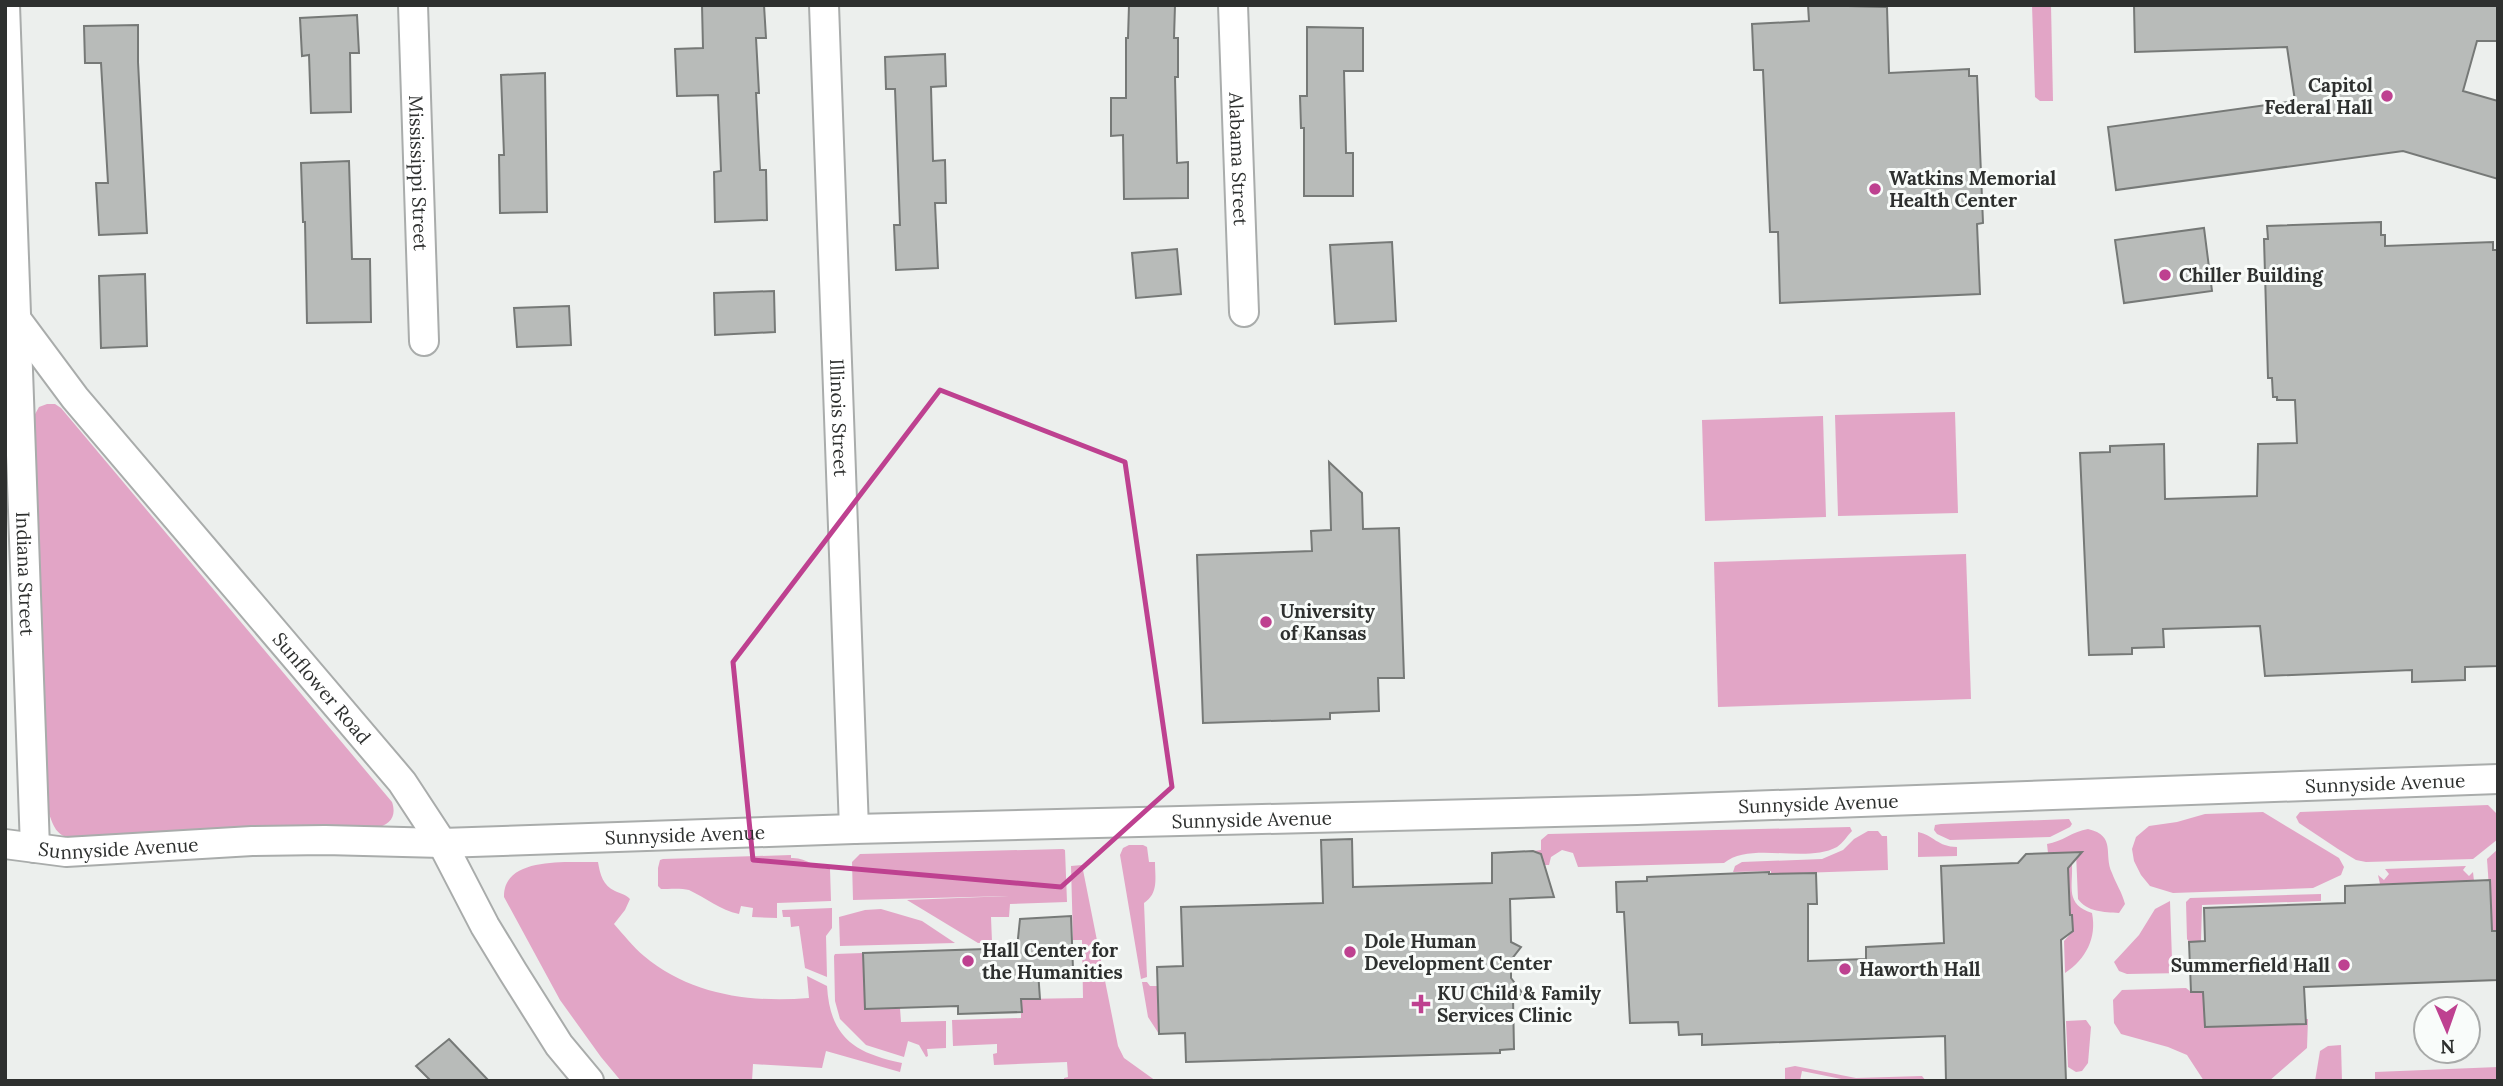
<svg xmlns="http://www.w3.org/2000/svg" width="2503" height="1086" viewBox="0 0 2503 1086" font-family="Lora,serif">
<style>
.green{fill:#e2a5c6}
.building{fill:#b8bbb9;stroke:#767977;stroke-width:2}
.lines{fill:none;stroke-linecap:round;stroke-linejoin:round}
.minor-casing{stroke:#a9acab;stroke-width:32}
.minor{stroke:#fff;stroke-width:28}
.marked{fill:none;stroke:#be4190;stroke-width:5;stroke-linejoin:round}
.poi-dot{fill:#be4190;stroke:#f9fcfa;stroke-width:2.5}
.labels{text-anchor:middle;dominant-baseline:central;stroke-width:6;stroke-linejoin:round;paint-order:stroke}
.poi-label{font-size:19px;font-weight:bold;fill:#2e302f;stroke:#f9fcfa;text-anchor:start}
.street-label{font-size:19px;fill:#2e302f;stroke:#f9fcfa}
</style>
<rect width="100%" height="100%" fill="#ecefed"/>
<g class="green">
<path d="M2032 5H2051L2053 101H2040L2035 97Z"/>
<path d="M47 404H55L61 408 392 802C397 817 390 825 375 828L69 838C56 834 54 827 49 814L34 416 39 407Z"/>
<path d="M1955 412 1958 513 1838 516 1835 415Z"/>
<path d="M1823 416 1826 517 1705 521 1702 420Z"/>
<path d="M1966 554 1971 699 1718 707 1714 562Z"/>
<path d="M2488 805 2498 815V839L2473 859 2366 862 2356 860 2338 849 2299 823 2296 817 2300 812Z"/>
<path d="M2263 812 2339 858 2344 867 2341 875 2313 888 2173 893 2150 886 2141 875 2134 861 2132 849 2136 837 2149 826 2177 822 2205 814Z"/>
<path d="M2069 819 2072 824 2070 827 2050 837 1950 840 1937 834 1934 830 1935 825 1941 824Z"/>
<path d="M1850 827 1852 831C1847 836 1843 843 1837 847 1805 864 1751 841 1724 863L1578 867 1573 853 1562 850 1551 857 1549 865H1541L1539 853 1533 851 1541 850V840L1548 834Z"/>
<path d="M2088 829C2117 836 2103 854 2112 873 2116 884 2122 892 2125 904L2119 913C2104 912 2087 912 2078 899L2076 853H2048L2047 844C2062 842 2073 831 2088 829Z"/>
<path d="M1868 831H1878L1882 836H1887L1888 870 1771 874V871L1733 872 1735 866 1742 862 1822 859 1843 850 1854 839Z"/>
<path d="M1918 832C1933 835 1938 847 1957 847V856L1918 857Z"/>
<path d="M1129 845H1143L1147 847 1149 862H1155C1155 878 1159 893 1144 903L1147 977 1141 979 1120 855 1123 848Z"/>
<path d="M1063 849 1065 850 1067 902 1010 904 1009 917H991L992 942 978 943 907 900 1009 896 853 900 852 862 860 854Z"/>
<path d="M2498 849V931H2492L2487 859Z"/>
<path d="M791 855V858C807 857 815 869 830 869L831 901 777 903V918L752 917 753 908 741 906 739 914C720 910 706 898 689 890 682 888 669 889 661 889L658 886V868L660 860 663 859Z"/>
<path d="M598 862C600 874 603 886 615 891 621 894 625 894 630 899L625 910 614 924C624 935 633 947 644 956 690 995 752 1003 809 998L807 976 827 986C830 1037 854 1053 902 1063L900 1072 826 1051 822 1068 753 1064 752 1081H621L601 1057 560 1000 504 897C503 855 571 863 598 862Z"/>
<path d="M2072 864C2073 888 2065 904 2092 913 2097 938 2086 959 2065 973L2064 941 2073 931 2072 916 2070 915 2068 868Z"/>
<path d="M1082 865 1118 1046 1124 1058 1156 1081H1064V1078L1068 1077 1067 1062 994 1065 993 1054 997 1053V1044L953 1046 952 1020 1021 1018V999L1083 998 1082 940H1073L1071 866Z"/>
<path d="M2466 866 2463 870 2469 876 2473 872 2474 881 2380 884 2378 875 2384 880 2389 874 2385 869Z"/>
<path d="M2321 894V901L2202 905 2201 941 2189 942 2187 939 2186 902 2190 898Z"/>
<path d="M2170 901 2172 960H2183L2184 973 2127 974 2119 971 2114 962 2139 935 2155 909Z"/>
<path d="M832 908V928L826 936 827 977 805 968 799 926 791 927 790 917H783L782 910Z"/>
<path d="M881 909 922 921 955 943 840 946 839 917 865 910Z"/>
<path d="M863 953 865 1009 900 1008 901 1022 946 1021V1048L927 1049 928 1056 926 1057 919 1045 908 1041 904 1057 866 1045 840 1019 835 1001 834 956 835 954Z"/>
<path d="M1147 982 1150 986H1157L1159 1034 1148 1017 1142 982Z"/>
<path d="M2186 988 2191 992H2203L2206 1027 2305 1024V1019H2308L2307 1048 2269 1081H2204L2187 1055 2168 1047 2121 1034 2114 1023 2113 1000 2122 990Z"/>
<path d="M2086 1020 2091 1027 2088 1063 2082 1071 2076 1072 2068 1067 2066 1021Z"/>
<path d="M2341 1045 2342 1081H2315L2320 1051 2328 1046Z"/>
<path d="M1795 1066 1856 1078 1922 1076 1926 1081H1851L1802 1071 1800 1081H1785V1068Z"/>
<path d="M2498 1067V1081H2375V1072Z"/>
</g>
<g class="building">
<path d="M702 5H764L766 38H756L759 93H756L760 170H766L767 220 715 222 714 172 721 171 718 95 677 96 675 49 703 48Z"/>
<path d="M1129 5H1175L1174 38H1178V77H1175L1177 163 1188 162V198L1124 199 1123 135 1111 136V98H1126V38H1128Z"/>
<path d="M1808 5 1887 7 1889 73 1969 69V76H1977L1983 223 1977 224 1980 294 1780 303 1778 232H1770L1763 70H1754L1752 24 1809 21Z"/>
<path d="M2134 5H2498V41H2477L2463 91 2498 101V179L2403 151 2116 190 2108 127 2295 101 2287 47 2135 52Z"/>
<path d="M357 15 359 53H350L351 112 311 113 309 55 302 56 300 18Z"/>
<path d="M138 25V62L147 233 99 235 96 183H108L101 63H85L84 26Z"/>
<path d="M1307 27 1363 28V71H1344L1346 153H1353V196H1304V128H1301L1300 96H1307Z"/>
<path d="M945 54 946 86 931 87 933 161 945 160 946 203H935L938 268 896 270 894 225H900L895 89H886L885 57Z"/>
<path d="M545 73 547 212 500 213 499 155H504L501 75Z"/>
<path d="M349 161 352 259H370L371 322 307 323 305 222H303L301 163Z"/>
<path d="M2381 222V235H2385V246L2493 242V250H2498V666L2465 667V680L2412 682V670L2265 676 2260 626 2163 629 2164 647 2132 648V654L2089 655 2080 453 2110 452V446L2164 444 2165 499 2257 496 2258 444 2297 443 2295 400H2277V397H2273L2272 378H2268L2264 239H2268L2267 226Z"/>
<path d="M2204 228 2212 291 2124 303 2115 240Z"/>
<path d="M1392 242 1396 321 1335 324 1330 245Z"/>
<path d="M1177 249 1181 294 1136 298 1132 253Z"/>
<path d="M145 274 147 346 101 348 99 276Z"/>
<path d="M774 291 775 332 715 335 714 293Z"/>
<path d="M569 306 571 345 517 347 514 308Z"/>
<path d="M1329 462 1362 493 1363 529 1399 528 1404 678H1378L1379 711 1330 713V719L1203 723 1197 555 1312 551 1311 531 1331 530Z"/>
<path d="M1352 839 1353 887 1492 883V853L1533 851 1541 854 1554 897 1510 899 1511 942 1521 947 1511 960V978L1523 994 1513 997 1514 1049 1500 1050V1053L1186 1062 1185 1033 1159 1034 1157 967 1183 966 1181 907 1323 903 1321 840Z"/>
<path d="M2082 852 2068 868 2070 915H2072L2073 931 2061 940 2066 1081H1946L1945 1036 1702 1045V1034L1679 1035 1678 1022 1630 1023 1624 912H1617L1616 882 1647 881V877L1769 872V874L1816 873 1817 904H1808V961L1866 959V947L1944 943 1941 866 2018 863 2026 854Z"/>
<path d="M2490 880 2492 931H2498V980L2304 987 2306 1024 2205 1027 2203 992H2191L2189 942 2205 941 2204 908 2345 903V886Z"/>
<path d="M1071 916 1073 969 1038 971 1040 999H1021L1022 1012 958 1014V1006L865 1009 863 953 1017 948 1020 919Z"/>
<path d="M449 1039 489 1081H431L416 1066Z"/>
</g>
<g class="lines">
<g class="minor-casing">
<g id="minor">
<path id="s1" d="M5 5 35 848"/>
<path id="s2" d="M413 5 424 341"/>
<path id="s3" d="M824 5 854 829"/>
<path id="s4" d="M1233 5 1244 312"/>
<path id="s5" d="M17 320 75 398 402 782 442 843 485 926 513 972 559 1045 589 1081"/>
<path id="s6" d="M5 844 66 852 252 841 325 840 442 843 854 829 1637 810 2498 779"/>
</g>
</g>
<use href="#minor" class="minor"/>
</g>
<path class="marked" d="M940 390 1125 462 1172 787 1061 887 753 860 733 662Z"/>
<g class="poi-dot">
<circle cx="2387" cy="96" r="7"/>
<circle cx="1875" cy="189" r="7"/>
<circle cx="2165" cy="275" r="7"/>
<circle cx="1266" cy="622" r="7"/>
<circle cx="1350" cy="952" r="7"/>
<circle cx="968" cy="961" r="7"/>
<circle cx="2344" cy="965" r="7"/>
<circle cx="1845" cy="969" r="7"/>
<path d="M1417.5 993.5h7v7h7v7h-7v7h-7v-7h-7v-7h7z"/>
</g>
<g class="labels">
<g class="poi-label">
<text x="2373" y="85" text-anchor="end">Capitol<tspan x="2373" dy="22">Federal Hall</tspan></text>
<text x="1889" y="178">Watkins Memorial<tspan x="1889" dy="22">Health Center</tspan></text>
<text x="2179" y="275">Chiller Building</text>
<text x="1280" y="611">University<tspan x="1280" dy="22">of Kansas</tspan></text>
<text x="1364" y="941">Dole Human<tspan x="1364" dy="22">Development Center</tspan></text>
<text x="982" y="950">Hall Center for<tspan x="982" dy="22">the Humanities</tspan></text>
<text x="2330" y="965" text-anchor="end">Summerfield Hall</text>
<text x="1859" y="969">Haworth Hall</text>
<text x="1437" y="993">KU Child &amp; Family<tspan x="1437" dy="22">Services Clinic</tspan></text>
</g>
<g class="street-label">
<text stroke="none"><textPath href="#s4" startOffset="154">Alabama Street</textPath></text>
<text stroke="none"><textPath href="#s2" startOffset="168">Mississippi Street</textPath></text>
<text stroke="none"><textPath href="#s3" startOffset="413">Illinois Street</textPath></text>
<text stroke="none"><textPath href="#s1" startOffset="569">Indiana Street</textPath></text>
<text stroke="none"><textPath href="#s5" startOffset="478">Sunflower Road</textPath></text>
<text stroke="none"><textPath href="#s6" startOffset="2382">Sunnyside Avenue</textPath></text>
<text stroke="none"><textPath href="#s6" startOffset="1815">Sunnyside Avenue</textPath></text>
<text stroke="none"><textPath href="#s6" startOffset="1248">Sunnyside Avenue</textPath></text>
<text stroke="none"><textPath href="#s6" startOffset="681">Sunnyside Avenue</textPath></text>
<text stroke="none"><textPath href="#s6" startOffset="114">Sunnyside Avenue</textPath></text>
</g>
</g>
<rect width="2503" height="1086" fill="none" stroke="#2e302f" stroke-width="14"/>
<g transform="translate(2447 1030) rotate(178)"><circle r="33" fill="#f9fcfa" stroke="#a8aaa9" stroke-width="2"/>
<path d="M0-5L12 26L0 18L-12 26Z" fill="#be4190"/>
<text y="-10" font-size="19" font-weight="bold" text-anchor="middle" fill="#2e302f">N</text>
</g>
</svg>
